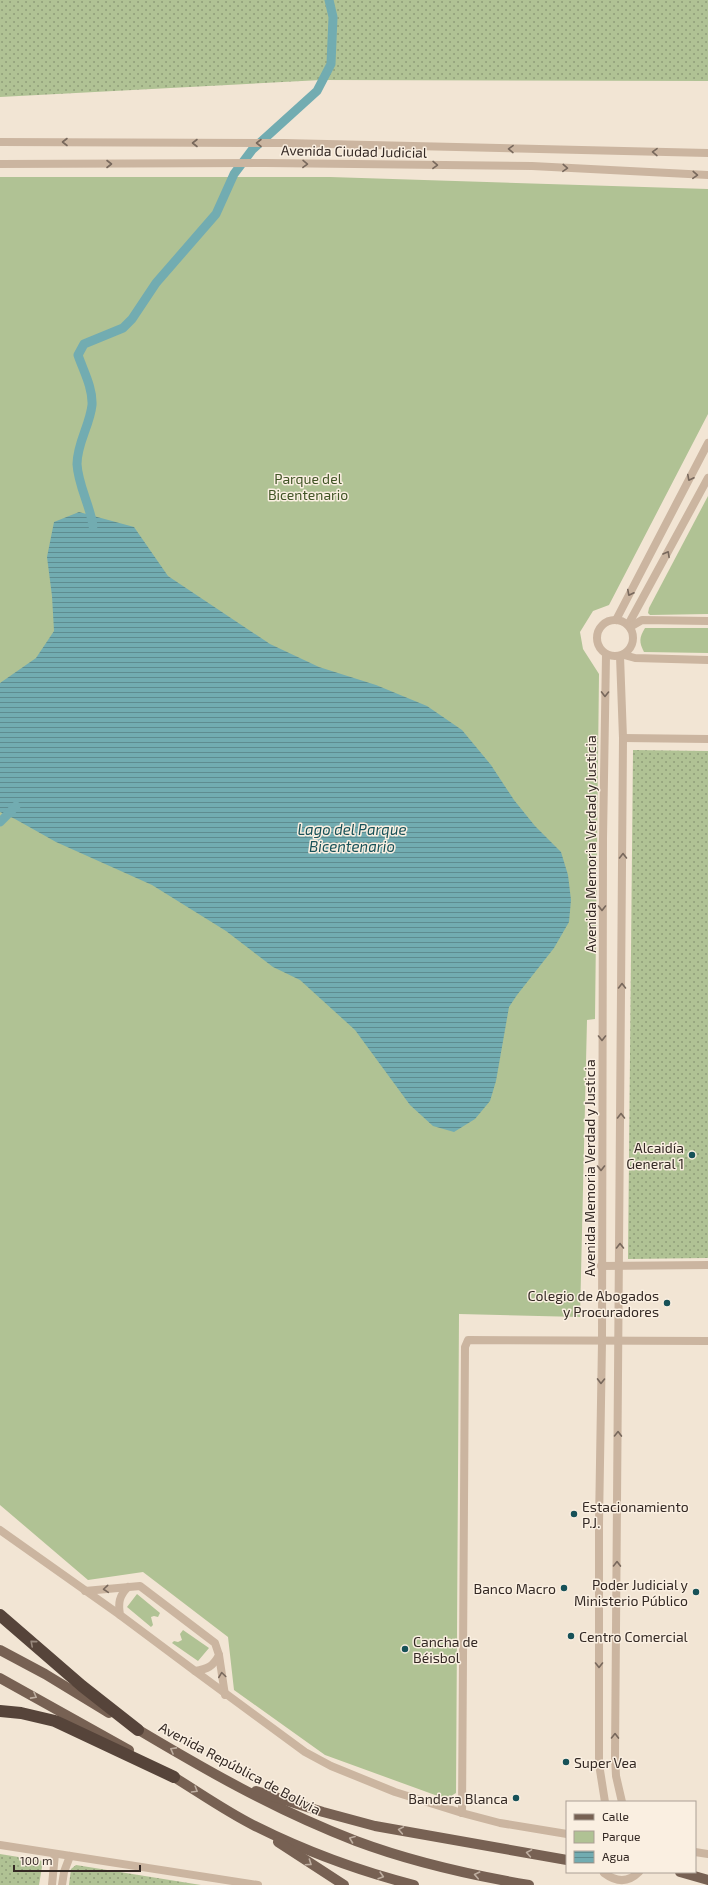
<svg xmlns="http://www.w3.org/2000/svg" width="708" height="1885" viewBox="0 0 708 1885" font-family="'Exo 2',sans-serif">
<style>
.grass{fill:url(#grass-dots)}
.park{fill:#b0c294}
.water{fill:url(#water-rules)}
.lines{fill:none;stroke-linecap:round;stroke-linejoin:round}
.canal{stroke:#72acb1;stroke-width:9}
.minor{stroke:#cbb5a0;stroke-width:8}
.major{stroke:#776153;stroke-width:10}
.highway{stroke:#56443a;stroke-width:12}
.oneway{stroke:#78685c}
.oneway2{stroke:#98887d}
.oneway3{stroke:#bfafa1}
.poi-dot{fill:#175158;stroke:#faefe1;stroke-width:1.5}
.labels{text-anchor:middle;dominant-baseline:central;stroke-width:3;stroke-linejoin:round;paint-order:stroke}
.street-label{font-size:14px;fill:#342924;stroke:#faefe1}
.park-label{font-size:14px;fill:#415426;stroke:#faefe1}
.poi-label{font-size:14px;fill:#342924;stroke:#faefe1;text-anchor:end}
.water-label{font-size:15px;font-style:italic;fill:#175158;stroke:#faefe1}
</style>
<defs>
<pattern id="grass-dots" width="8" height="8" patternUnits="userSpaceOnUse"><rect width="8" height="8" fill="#b0c294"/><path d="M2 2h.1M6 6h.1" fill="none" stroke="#909e79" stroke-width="1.8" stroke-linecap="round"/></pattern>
<pattern id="water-rules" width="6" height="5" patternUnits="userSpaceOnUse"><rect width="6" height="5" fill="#72acb1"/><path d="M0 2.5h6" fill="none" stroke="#5e8c90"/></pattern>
</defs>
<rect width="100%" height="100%" fill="#f2e5d4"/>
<g class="grass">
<path d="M0 0H708V81L321 80 0 97Z"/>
<path d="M633 750 708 751V1258L628 1259Z"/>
<path d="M0 1854 43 1861 39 1885H0Z"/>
<path d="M76 1865 201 1885H69L71 1869Z"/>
</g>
<g class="park">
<path d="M0 177H330L708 189V414L609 605 593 611 580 632 583 649 599 674 595 1019 587 1020 580 1317 459 1314 456 1793 446 1799 325 1755 234 1690 228 1637 143 1572 88 1580 0 1505Z"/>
<path d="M708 496V614L650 615 648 613 649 608Z"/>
<path d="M645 628H708V653L644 652C639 642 639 638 645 628Z"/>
<path d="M137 1594 160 1613 158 1617 154 1616 151 1617 153 1625 151 1627 127 1607Z"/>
<path d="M183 1630 209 1648 198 1661 172 1643 174 1641 178 1642 182 1640 180 1634Z"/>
</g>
<path class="water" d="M79 512 134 527 168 576 270 644 319 667 376 685 427 706 462 730 491 765 514 800 535 826 561 852 568 875 571 900 569 922 554 948 517 995 509 1007 496 1081 490 1101 475 1119 454 1132 433 1126 410 1105 355 1030 300 980 273 967 226 931 152 885 56 842 15 819 0 812V683L36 658 54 631 52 596 47 557 54 522Z"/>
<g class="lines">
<g class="canal">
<path d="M93 526C90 505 78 485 77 464 77 443 90 425 92 405 93 388 83 370 78 355L84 344 123 328 132 319 156 283 216 214 234 174 252 150 317 91 331 64 333 17 329 0"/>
<path d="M0 822 16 806"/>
</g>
<g class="minor">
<path d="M0 142 284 143 708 153"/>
<path d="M0 164 266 163 532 166 708 175"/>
<circle cx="615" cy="638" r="18"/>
<path d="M616 620 708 443"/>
<path d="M628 625 708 478"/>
<path d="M630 627 642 620 708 621"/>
<path d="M624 655 635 658 708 660"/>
<path d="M620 656 623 738 615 1757 616 1776 622 1802"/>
<path d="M623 738 708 739"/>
<path d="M601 1266 708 1265"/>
<path d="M0 1530 120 1615"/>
<path d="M85 1591 140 1586 215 1643 219 1655C213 1667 207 1669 195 1671L120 1615C118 1603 119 1596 128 1587"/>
<path d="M219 1655 225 1695"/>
<path d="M195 1671 305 1752 331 1766 395 1792 462 1813 500 1823 567 1834"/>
<path d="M605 1802 599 1764V1523L602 1342 603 839 606 655"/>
<path d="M462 1813 465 1347 468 1340 708 1341"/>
<path d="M0 1845 258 1885"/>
<path d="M695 1852 708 1854"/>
<path d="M604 1873C616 1882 628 1883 639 1872"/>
<path d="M52 1885 55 1854"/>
<path d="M62 1885 64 1872 70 1856"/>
</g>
<g class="major">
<path d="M0 1650 45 1674 109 1713"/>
<path d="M0 1678 129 1750"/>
<path d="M132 1726C204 1769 277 1811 356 1841 412 1862 470 1875 529 1885"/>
<path d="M169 1774C197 1791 225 1811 255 1826 305 1851 359 1871 414 1885"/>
<path d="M256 1791 323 1812 375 1826 567 1860"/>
<path d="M278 1842 344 1885"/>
<path d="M680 1872 708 1880"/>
</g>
<g class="highway">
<path d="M0 1615 82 1686 138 1730"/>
<path d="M0 1711 21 1713 55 1721 174 1777"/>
</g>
</g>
<defs><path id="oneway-chevron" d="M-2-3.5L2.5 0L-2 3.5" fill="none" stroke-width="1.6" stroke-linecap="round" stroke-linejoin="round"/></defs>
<g class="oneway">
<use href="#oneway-chevron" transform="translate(65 142) rotate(-180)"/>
<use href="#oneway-chevron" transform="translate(195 143) rotate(-180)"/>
<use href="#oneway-chevron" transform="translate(259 143) rotate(-180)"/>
<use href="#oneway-chevron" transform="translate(511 149) rotate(-179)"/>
<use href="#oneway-chevron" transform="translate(655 152) rotate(-179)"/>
<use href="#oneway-chevron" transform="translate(109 164)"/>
<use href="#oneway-chevron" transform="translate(305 164) rotate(1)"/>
<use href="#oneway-chevron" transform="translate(435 165) rotate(1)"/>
<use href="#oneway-chevron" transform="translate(565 168) rotate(3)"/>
<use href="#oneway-chevron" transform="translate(695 175) rotate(3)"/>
<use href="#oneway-chevron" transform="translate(690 478) rotate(117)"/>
<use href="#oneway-chevron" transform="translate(667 554) rotate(-61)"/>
<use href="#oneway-chevron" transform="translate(630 593) rotate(117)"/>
<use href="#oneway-chevron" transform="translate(605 694) rotate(91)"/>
<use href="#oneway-chevron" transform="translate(623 856) rotate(-90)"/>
<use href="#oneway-chevron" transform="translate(602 908) rotate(90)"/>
<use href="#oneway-chevron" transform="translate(622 986) rotate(-90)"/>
<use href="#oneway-chevron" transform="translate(602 1038) rotate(90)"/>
<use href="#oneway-chevron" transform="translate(621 1116) rotate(-90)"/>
<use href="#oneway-chevron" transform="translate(601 1168) rotate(90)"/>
<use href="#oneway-chevron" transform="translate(620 1246) rotate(-90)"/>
<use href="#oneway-chevron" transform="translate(601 1381) rotate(91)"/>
<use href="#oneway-chevron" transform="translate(618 1434) rotate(-89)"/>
<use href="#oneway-chevron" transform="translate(617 1564) rotate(-89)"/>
<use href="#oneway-chevron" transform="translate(106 1589) rotate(175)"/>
<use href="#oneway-chevron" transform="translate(599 1665) rotate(90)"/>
<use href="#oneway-chevron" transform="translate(222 1675) rotate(-98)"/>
<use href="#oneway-chevron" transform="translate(615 1736) rotate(-89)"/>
</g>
<use class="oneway2" href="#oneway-chevron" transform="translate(33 1643) rotate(-139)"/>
<g class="oneway3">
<use href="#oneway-chevron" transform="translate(34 1696) rotate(29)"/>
<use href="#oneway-chevron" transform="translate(173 1750) rotate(-151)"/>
<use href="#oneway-chevron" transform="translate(195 1790) rotate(31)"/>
<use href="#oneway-chevron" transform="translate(401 1830) rotate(-170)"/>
<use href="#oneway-chevron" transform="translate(352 1839) rotate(-159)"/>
<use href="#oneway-chevron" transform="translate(529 1853) rotate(-170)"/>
<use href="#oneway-chevron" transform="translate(309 1863) rotate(34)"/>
<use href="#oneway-chevron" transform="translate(477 1875) rotate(-168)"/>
<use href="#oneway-chevron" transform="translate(381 1876) rotate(17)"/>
</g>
<g class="poi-dot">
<circle cx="692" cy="1155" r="4"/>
<circle cx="667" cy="1303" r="4"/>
<circle cx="574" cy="1514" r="4"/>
<circle cx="564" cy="1588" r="4"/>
<circle cx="696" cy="1592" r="4"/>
<circle cx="571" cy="1636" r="4"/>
<circle cx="405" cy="1649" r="4"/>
<circle cx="566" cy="1762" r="4"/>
<circle cx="516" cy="1798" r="4"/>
</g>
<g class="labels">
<g class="street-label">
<text transform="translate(354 151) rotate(1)">Avenida Ciudad Judicial</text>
<text transform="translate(590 844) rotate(-90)">Avenida Memoria Verdad y Justicia</text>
<text transform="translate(589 1168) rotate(-90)">Avenida Memoria Verdad y Justicia</text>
<text transform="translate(240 1768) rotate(28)">Avenida República de Bolivia</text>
</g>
<g class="park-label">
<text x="308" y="478">Parque del<tspan x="308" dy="16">Bicentenario</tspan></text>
</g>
<g class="poi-label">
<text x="684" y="1147">Alcaidía<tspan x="684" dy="16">General 1</tspan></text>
<text x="659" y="1295">Colegio de Abogados<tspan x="659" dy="16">y Procuradores</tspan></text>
<text x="582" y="1506" text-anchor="start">Estacionamiento<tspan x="582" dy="16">P.J.</tspan></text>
<text x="688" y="1584">Poder Judicial y<tspan x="688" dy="16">Ministerio Público</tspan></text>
<text x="556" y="1588">Banco Macro</text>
<text x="579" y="1636" text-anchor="start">Centro Comercial</text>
<text x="413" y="1641" text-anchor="start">Cancha de<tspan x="413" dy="16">Béisbol</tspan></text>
<text x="574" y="1762" text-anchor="start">Super Vea</text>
<text x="508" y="1798">Bandera Blanca</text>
</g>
<g class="water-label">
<text x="352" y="829">Lago del Parque<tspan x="352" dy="17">Bicentenario</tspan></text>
</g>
</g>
<rect x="566" y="1801" width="130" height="72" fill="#faefe1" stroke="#aba095"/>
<rect x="574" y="1814" width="20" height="6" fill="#776153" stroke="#aba095"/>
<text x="602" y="1821" font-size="12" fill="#342924">Calle</text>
<rect x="574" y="1831" width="20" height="12" fill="#b0c294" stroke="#aba095"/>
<text x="602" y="1841" font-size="12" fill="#342924">Parque</text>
<rect x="574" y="1851" width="20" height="12" fill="url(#water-rules)" stroke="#aba095"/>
<text x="602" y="1861" font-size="12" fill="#342924">Agua</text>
<path d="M14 1865v6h126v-6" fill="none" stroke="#342924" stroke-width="2"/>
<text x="20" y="1865" font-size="12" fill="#342924" stroke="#faefe1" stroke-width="3" paint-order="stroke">100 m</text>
</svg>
